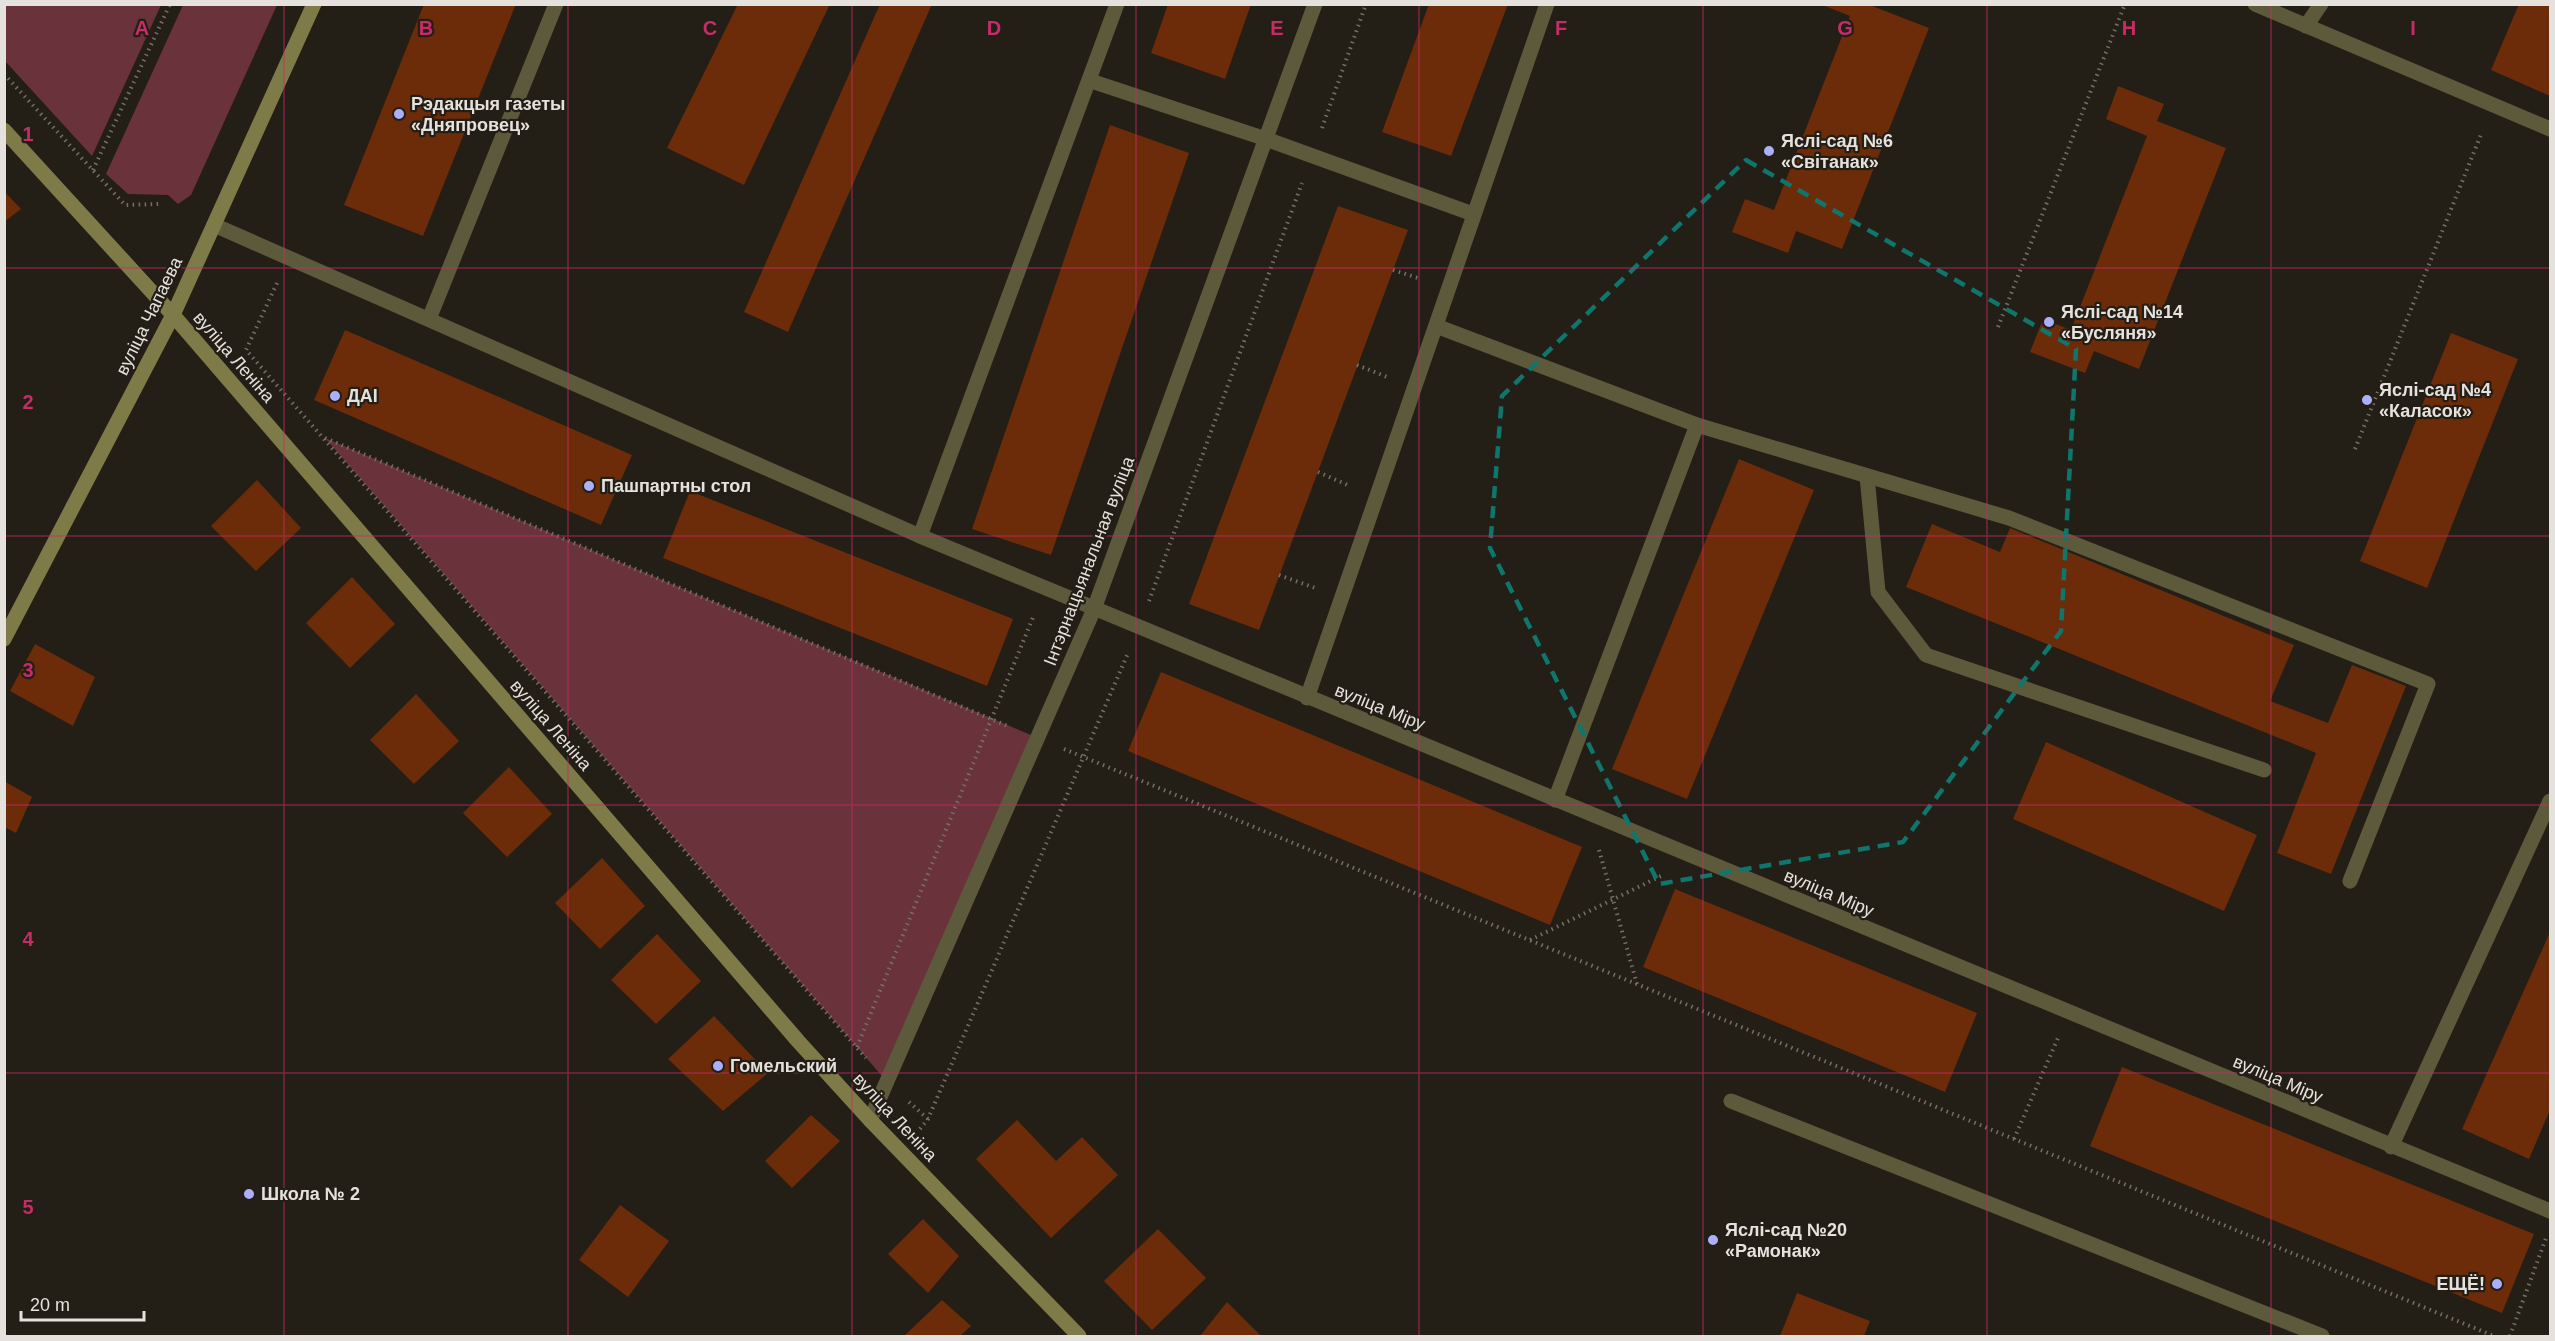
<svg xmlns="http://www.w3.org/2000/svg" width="2555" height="1341" viewBox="0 0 2555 1341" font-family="Arial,sans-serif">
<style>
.green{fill:#6a323a}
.building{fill:#6c2b09}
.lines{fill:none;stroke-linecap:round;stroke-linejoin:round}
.path{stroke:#747069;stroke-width:4;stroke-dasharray:1.5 4.5;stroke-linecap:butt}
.lane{stroke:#5c5a3b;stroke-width:15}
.street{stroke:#5c5a3b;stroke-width:15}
.secondary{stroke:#7f7b49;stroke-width:15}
.marked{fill:none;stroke:#0f766e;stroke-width:4.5;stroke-dasharray:12 8;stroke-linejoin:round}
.grid{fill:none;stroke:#c62c68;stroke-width:1.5;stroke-opacity:0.55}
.poi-dot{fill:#acaffb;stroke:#231e16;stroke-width:2}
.labels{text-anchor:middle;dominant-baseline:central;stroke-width:4.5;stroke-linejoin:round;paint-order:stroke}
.poi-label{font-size:18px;font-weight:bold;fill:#e5e1dc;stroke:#231e16;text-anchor:start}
.street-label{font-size:18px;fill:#e5e1dc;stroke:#231e16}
.grid-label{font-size:20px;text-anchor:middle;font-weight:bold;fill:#c62c68;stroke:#231e16;stroke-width:4.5;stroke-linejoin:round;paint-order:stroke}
</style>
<rect width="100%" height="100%" fill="#231e16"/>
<g class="green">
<path d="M5 4 161 5 92 156 5 61Z"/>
<path d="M183 5H277L191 195 178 204 168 195 128 194 106 174Z"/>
<path d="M325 438 1038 738 887 1082 857 1047Z"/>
</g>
<g class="building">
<path d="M424 4H516L423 236 344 205Z"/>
<path d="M738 4H830L744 185 667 148Z"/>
<path d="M880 4H932L788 332 744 312Z"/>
<path d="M1168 4H1251L1225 79 1151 53Z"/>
<path d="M1429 4H1508L1451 156 1382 132Z"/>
<path d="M1820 4H1867L1929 28 1842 249 1796 231 1788 253 1732 232 1745 199 1774 210 1850 16Z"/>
<path d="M2519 4H2550V96L2491 70Z"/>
<path d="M2118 86 2164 104 2157 121 2226 148 2139 369 2094 351 2085 373 2030 352 2043 319 2071 330 2147 136 2106 119Z"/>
<path d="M1110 125 1189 153 1051 555 972 529Z"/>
<path d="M4 191 21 209 4 222Z"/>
<path d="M1338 206 1408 230 1259 630 1189 604Z"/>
<path d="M345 330 632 455 601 525 314 400Z"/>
<path d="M2451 333 2518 359 2427 588 2360 561Z"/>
<path d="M1739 459 1814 490 1687 799 1612 769Z"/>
<path d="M257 480 301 528 256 571 211 526Z"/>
<path d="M690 491 1013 619 987 686 663 558Z"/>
<path d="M1932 524 2000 552 2010 528 2294 645 2270 701 2328 723 2352 665 2406 686 2331 874 2277 853 2316 753 1906 587Z"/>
<path d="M352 577 395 624 350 668 306 623Z"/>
<path d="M35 644 95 677 73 726 10 691Z"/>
<path d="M1161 672 1582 847 1550 925 1128 751Z"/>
<path d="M416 694 459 741 414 784 370 740Z"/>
<path d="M2046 742 2257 835 2224 911 2013 819Z"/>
<path d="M509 767 552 814 507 857 463 813Z"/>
<path d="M4 781 32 797 16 833 4 827Z"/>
<path d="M602 858 645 906 600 949 555 903Z"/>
<path d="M1675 889 1977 1013 1945 1092 1643 967Z"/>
<path d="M2550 932V1110L2529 1159 2462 1129Z"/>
<path d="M657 934 701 981 656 1024 611 980Z"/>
<path d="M714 1016 768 1073 723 1111 668 1059Z"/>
<path d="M2122 1067 2534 1234 2502 1313 2090 1146Z"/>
<path d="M811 1115 840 1141 792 1188 765 1161Z"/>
<path d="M1017 1120 1056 1161 1082 1137 1118 1175 1051 1238 976 1159Z"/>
<path d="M620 1205 669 1241 628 1297 579 1260Z"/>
<path d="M923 1219 959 1256 928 1293 888 1254Z"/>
<path d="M1158 1229 1206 1278 1152 1330 1104 1281Z"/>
<path d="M1797 1293 1870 1321 1864 1336H1780Z"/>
<path d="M942 1300 971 1326 960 1336H904Z"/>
<path d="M1227 1302 1261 1336H1200Z"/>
</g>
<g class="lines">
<g class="path">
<path d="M4 74 125 205 161 204"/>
<path d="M1322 128 1366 4"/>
<path d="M93 170 170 4"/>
<path d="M1393 270 1421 279"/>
<path d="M277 283 246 350 866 1058"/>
<path d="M1998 327 2125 4"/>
<path d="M1357 365 1387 377"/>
<path d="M325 438 1010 727"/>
<path d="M2355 449 2482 132"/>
<path d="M1318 472 1350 486"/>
<path d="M1279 575 1315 588"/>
<path d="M1149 601 1302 183"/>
<path d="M1064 749 2494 1336"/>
<path d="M1599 850 1637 984"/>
<path d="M1530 940 1663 875"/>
<path d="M857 1047 1034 615"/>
<path d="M909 1102 928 1119"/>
<path d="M920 1129 928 1119 1128 653"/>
<path d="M2014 1139 2058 1038"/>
<path d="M2510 1336 2546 1238"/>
</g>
<g class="lane">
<path d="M2255 4 2550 129"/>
<path d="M2306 26 2321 4"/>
<path d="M1091 81 1266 139 1473 214"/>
<path d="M214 225 920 536 2550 1211"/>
<path d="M429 319 556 4"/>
<path d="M1436 326 1697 425 2009 518 2428 684 2350 881"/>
<path d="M1867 476 1878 592 1926 655 2264 770"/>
<path d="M920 536 1117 4"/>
<path d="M1307 698 1547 4"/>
<path d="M1555 800 1697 425"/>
<path d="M1731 1101 2322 1336"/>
<path d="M2391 1147 2550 801"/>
</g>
<path class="street" d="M870 1120 1094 609 1315 4"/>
<g class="secondary">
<path d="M4 130 173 315 798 1041 870 1120 1079 1336"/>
<path d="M4 639 173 315 314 4"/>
</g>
</g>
<path class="marked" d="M1746 160 2076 349 2061 631 1903 842 1659 884 1490 548 1502 396Z"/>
<path class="grid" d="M284 4V1336M568 4V1336M852 4V1336M1136 4V1336M1419 4V1336M1703 4V1336M1987 4V1336M2271 4V1336M4 268H2550M4 536H2550M4 805H2550M4 1073H2550"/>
<g class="poi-dot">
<circle cx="399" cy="114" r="6"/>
<circle cx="1769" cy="151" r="6"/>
<circle cx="2049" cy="322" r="6"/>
<circle cx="335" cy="396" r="6"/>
<circle cx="2367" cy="400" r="6"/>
<circle cx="589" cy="486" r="6"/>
<circle cx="718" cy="1066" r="6"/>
<circle cx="249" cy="1194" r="6"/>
<circle cx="1713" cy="1240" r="6"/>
<circle cx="2497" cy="1284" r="6"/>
</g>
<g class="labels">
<g class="poi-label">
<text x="411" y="104">Рэдакцыя газеты<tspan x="411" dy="21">«Дняпровец»</tspan></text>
<text x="1781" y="141">Яслі-сад №6<tspan x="1781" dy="21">«Світанак»</tspan></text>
<text x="2061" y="312">Яслі-сад №14<tspan x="2061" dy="21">«Бусляня»</tspan></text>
<text x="2379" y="390">Яслі-сад №4<tspan x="2379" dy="21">«Каласок»</tspan></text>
<text x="347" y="396">ДАІ</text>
<text x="601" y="486">Пашпартны стол</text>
<text x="730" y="1066">Гомельский</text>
<text x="261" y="1194">Школа № 2</text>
<text x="1725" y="1230">Яслі-сад №20<tspan x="1725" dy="21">«Рамонак»</tspan></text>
<text x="2485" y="1284" text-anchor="end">ЕЩЁ!</text>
</g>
<g class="street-label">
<text transform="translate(149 316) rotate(-64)">вуліца Чапаева</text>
<text transform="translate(234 357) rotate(49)">вуліца Леніна</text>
<text transform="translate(1089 561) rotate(-69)">Інтэрнацыянальная вуліца</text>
<text transform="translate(1380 707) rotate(22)">вуліца Міру</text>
<text transform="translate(551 725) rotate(49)">вуліца Леніна</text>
<text transform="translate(1829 893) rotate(23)">вуліца Міру</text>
<text transform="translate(2278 1079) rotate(23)">вуліца Міру</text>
<text transform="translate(895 1117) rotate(47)">вуліца Леніна</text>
</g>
</g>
<g class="grid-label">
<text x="142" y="35">A</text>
<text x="426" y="35">B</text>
<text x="710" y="35">C</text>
<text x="994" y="35">D</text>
<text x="1277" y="35">E</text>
<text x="1561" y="35">F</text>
<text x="1845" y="35">G</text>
<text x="2129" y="35">H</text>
<text x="2413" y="35">I</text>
<text x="28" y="141">1</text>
<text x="28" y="409">2</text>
<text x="28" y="677">3</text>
<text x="28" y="946">4</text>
<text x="28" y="1214">5</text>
</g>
<rect width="2555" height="1341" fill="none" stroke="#e5e1dc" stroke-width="12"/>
<path d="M21 1311v9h123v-9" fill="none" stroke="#e5e1dc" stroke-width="3"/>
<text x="30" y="1311" font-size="18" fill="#e5e1dc" stroke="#231e16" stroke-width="4.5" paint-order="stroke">20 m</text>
</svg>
